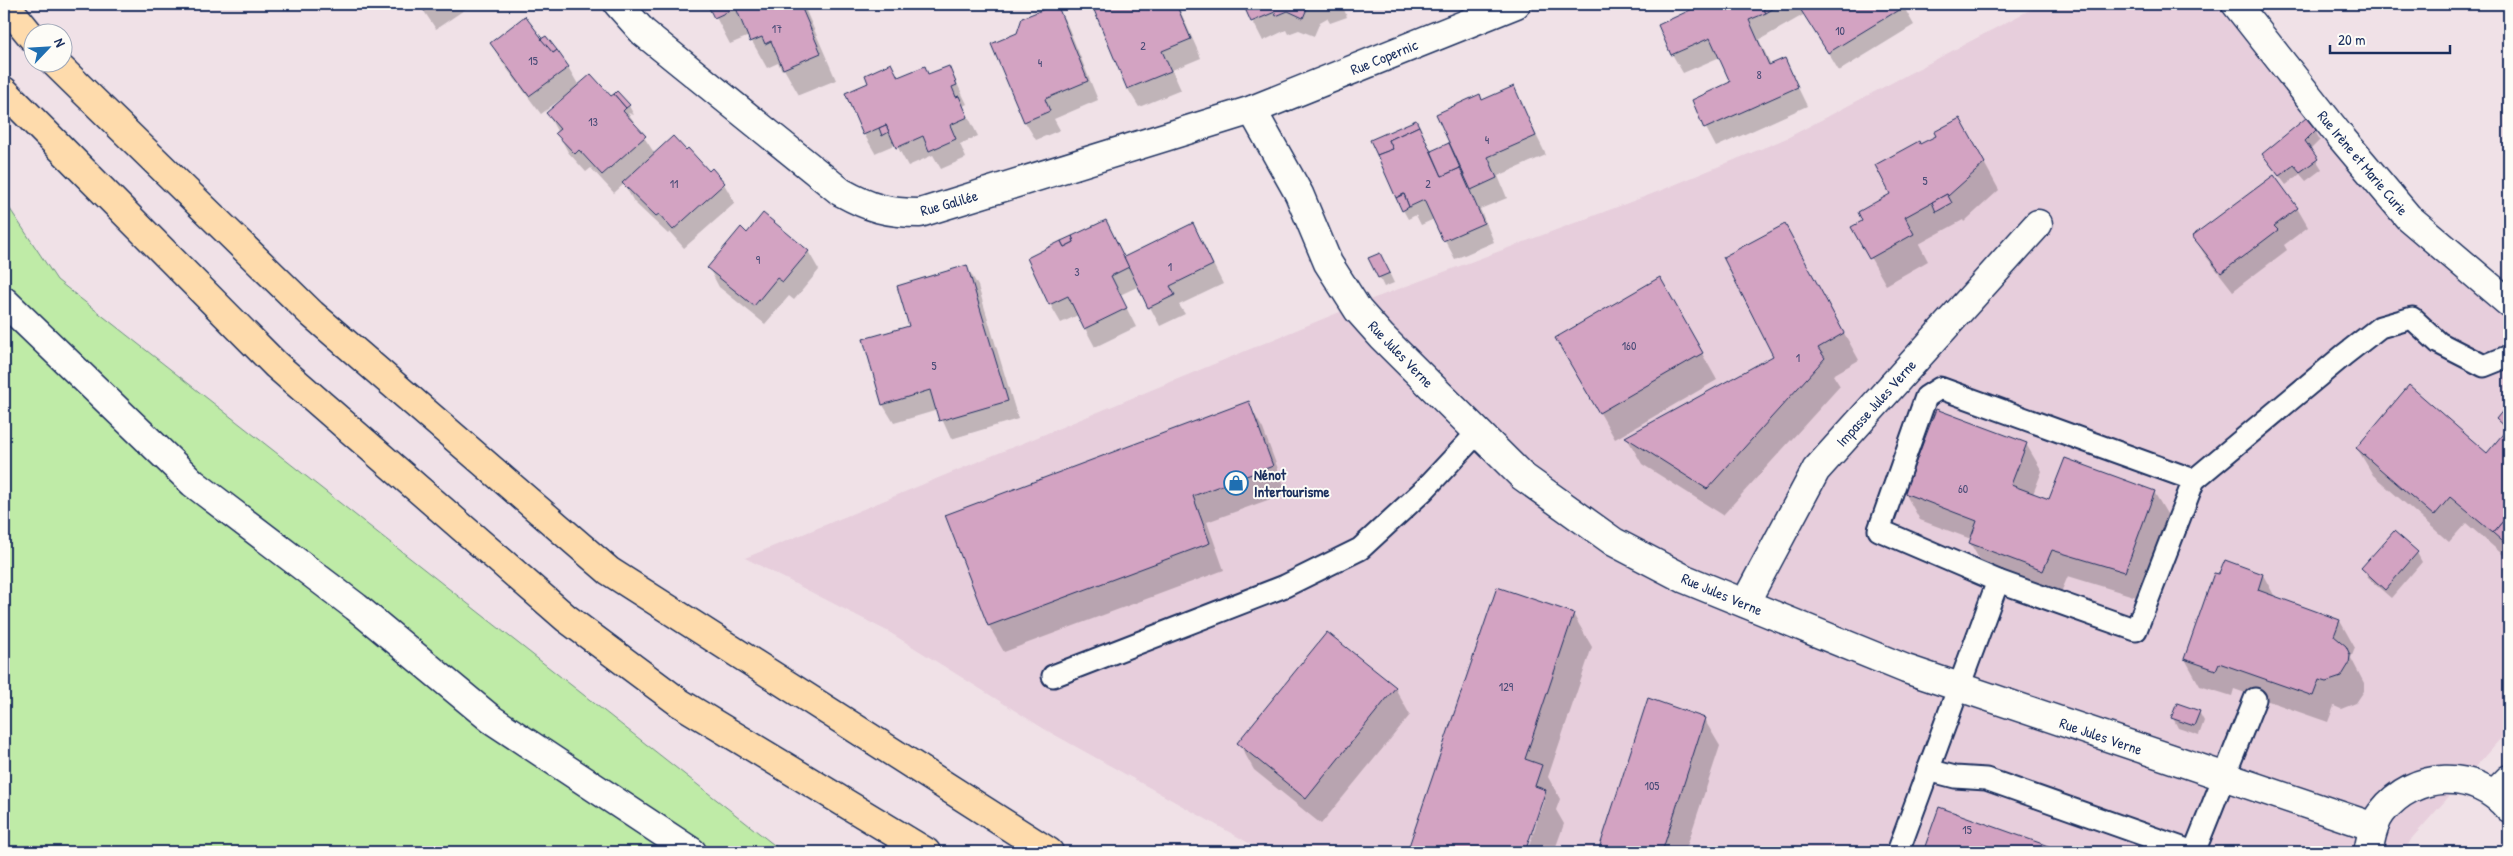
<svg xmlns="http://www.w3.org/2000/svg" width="2513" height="856" viewBox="0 0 2513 856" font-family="'Patrick Hand',sans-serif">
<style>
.built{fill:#e7cedc}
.green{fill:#bfeba7;stroke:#6d8d82}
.shadow{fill:#0003}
.building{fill:#d3a3c2;stroke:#1b2f5e}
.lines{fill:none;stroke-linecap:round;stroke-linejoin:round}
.service-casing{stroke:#1b2f5e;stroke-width:25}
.minor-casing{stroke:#1b2f5e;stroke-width:31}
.tertiary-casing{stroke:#1b2f5e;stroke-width:31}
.trunk-casing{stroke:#1b2f5e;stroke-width:31}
.service{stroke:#fdfcf7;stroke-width:21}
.minor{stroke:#fdfcf7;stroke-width:28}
.tertiary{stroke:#fdfcf7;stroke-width:28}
.trunk{stroke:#fedbac;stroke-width:28}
.labels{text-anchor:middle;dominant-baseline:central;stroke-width:4;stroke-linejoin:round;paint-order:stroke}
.number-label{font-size:12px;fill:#494c77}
.street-label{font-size:15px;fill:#1b2f5e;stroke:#fdfcf7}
.poi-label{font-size:15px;font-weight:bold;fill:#1b2f5e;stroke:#fdfcf7;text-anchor:start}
</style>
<rect width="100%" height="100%" fill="#f0e1e7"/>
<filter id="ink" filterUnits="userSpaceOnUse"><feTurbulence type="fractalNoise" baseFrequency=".02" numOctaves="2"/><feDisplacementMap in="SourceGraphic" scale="10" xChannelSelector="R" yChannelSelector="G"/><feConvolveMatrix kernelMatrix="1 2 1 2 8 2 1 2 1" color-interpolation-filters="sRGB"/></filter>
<g filter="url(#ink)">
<path class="built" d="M2041 4H2220L2414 237 2509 321V729L2412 838 2404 852H1265L1046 730 889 632 745 558 1364 302 1657 192 1787 138Z"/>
<path class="green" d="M4 200 57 280 783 852H4Z"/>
<g class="shadow">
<path d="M419 4H473L436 29Z"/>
<path d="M709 4H803L836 80 799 95 784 69 782 70 778 63 767 68 749 36 730 44Z"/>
<path d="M1113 4H1177L1201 58 1172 70 1181 90 1139 107 1128 89 1096 11Z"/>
<path d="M1244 4H1342L1347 17 1330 23 1327 18 1320 22 1314 36 1299 30 1288 34 1286 30 1263 41Z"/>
<path d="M1702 4H1902L1914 25 1839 71 1805 14 1759 40 1771 65 1784 59 1807 106 1716 147 1706 128 1731 83 1720 57 1683 73 1672 54 1703 6Z"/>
<path d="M1056 6 1067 24 1098 100 1054 119 1060 130 1036 140 1025 122 1018 34Z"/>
<path d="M541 41 568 67 579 86 629 106 634 115 628 113 655 154 709 173 712 170 724 184 735 203 684 248 670 232 668 234 634 202 624 184 614 193 591 168 586 172 568 152 548 114 562 101 561 99 541 114 502 62 491 43Z"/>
<path d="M891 65 899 79 925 68 929 75 949 67 967 104 963 106 978 136 960 144 966 158 941 169 933 155 908 166 896 144 875 153 864 134 870 83Z"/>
<path d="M1513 88 1546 155 1498 176 1507 198 1480 209 1494 242 1455 259 1434 219 1421 225 1416 215 1408 219 1403 210 1416 121 1432 152H1452L1479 95 1483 101Z"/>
<path d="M2315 131 2320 140 2310 150 2322 169 2306 181 2300 174 2286 185 2263 154Z"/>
<path d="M1975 146 1999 190 1964 222 1963 220 1919 244 1928 261 1886 285 1853 227 1864 221 1892 195Z"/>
<path d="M2297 208 2308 227 2284 245 2287 250 2233 291 2205 255 2194 237Z"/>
<path d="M1106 221 1125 258 1193 224 1223 284 1179 305 1185 314 1160 326 1139 286 1120 295 1136 327 1095 347 1078 315 1061 323 1050 304Z"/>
<path d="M747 234 808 251 819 270 794 300 789 296 765 324 719 287 709 268Z"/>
<path d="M1799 252 1859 360 1833 375 1840 386 1723 515 1642 464 1627 438 1775 356Z"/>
<path d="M1370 258 1385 264 1394 283 1384 287Z"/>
<path d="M967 267 978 286 1018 419 951 439 938 410 894 423 883 405 911 327Z"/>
<path d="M1660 279 1717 380 1615 439 1557 338Z"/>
<path d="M1248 403 1263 429 1287 493 1207 522 1224 570 1004 652 989 626Z"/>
<path d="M2509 405V560L2466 523 2449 542 2373 475 2357 448 2487 454 2506 433 2497 419Z"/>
<path d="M2026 444 2042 471 2033 494 2050 500 2154 492 2170 519 2140 598 2068 576 2059 597 1985 569 1970 543 1971 539 1920 520 1905 493Z"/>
<path d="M2417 553 2422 562 2391 598 2368 578 2363 569Z"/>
<path d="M2225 562 2263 575 2275 597 2340 621 2355 648 2351 658 2364 683V691L2356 703 2341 709 2334 706 2328 722 2234 689 2232 696 2200 686 2185 659Z"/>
<path d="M1573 614 1592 647 1548 777 1560 799 1556 810 1564 824 1554 852H1527L1544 800 1542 798 1524 852H1412L1410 849Z"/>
<path d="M1395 688 1410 715 1321 824 1254 770 1239 743Z"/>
<path d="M1649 700 1704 719 1720 746 1685 852H1600Z"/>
<path d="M2199 712 2204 721 2199 735 2178 728 2173 718Z"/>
<path d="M1940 808 2062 852H1924Z"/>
</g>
<g class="building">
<path d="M420 4H434L424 11Z"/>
<path d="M707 4H800L821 53 783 69 771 41 765 44 762 37 750 42 736 8 714 18Z"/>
<path d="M1057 4 1088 81 1045 99 1050 111 1024 122 991 44 1017 33 1022 18Z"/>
<path d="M1109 4H1176L1191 39 1162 51 1171 71 1127 89 1094 10Z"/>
<path d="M1243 4H1309L1303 18 1288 11 1276 16 1275 12 1251 22Z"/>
<path d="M1700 4H1761L1766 13 1749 20 1769 65 1785 58 1798 87 1704 129 1692 100 1730 82 1710 38 1671 55 1658 25 1701 5Z"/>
<path d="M1761 4H1781L1766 13Z"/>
<path d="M1797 4H1903L1905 6 1828 53Z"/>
<path d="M525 16 553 53 557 50 569 67 529 96 490 43Z"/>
<path d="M546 36 557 50 553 53 541 39Z"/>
<path d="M891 63 898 77 925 66 928 74 949 66 957 85 952 87 956 97 959 96 968 117 950 125 956 139 929 151 923 136 896 148 886 125 863 135 845 93 868 83 865 75Z"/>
<path d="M591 74 611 96 614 94 626 108 623 111 646 136 602 175 579 150 575 154 555 133 560 129 546 113Z"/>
<path d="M1514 86 1536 136 1488 157 1497 178 1471 190 1436 114 1480 94 1482 100Z"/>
<path d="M617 91 630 105 626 108 614 94Z"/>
<path d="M1960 118 1985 163 1948 196 1947 194 1905 217 1914 234 1869 259 1851 227 1862 221 1858 212 1890 194 1875 165 1919 141 1920 144 1936 136 1934 132Z"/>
<path d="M2306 118 2316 130 2305 141 2318 159 2300 172 2294 165 2279 176 2262 154Z"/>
<path d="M1416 120 1419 126 1389 140 1393 149 1377 155 1370 140Z"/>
<path d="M886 125 889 132 882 136 879 128Z"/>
<path d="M1419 126 1442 176 1460 168 1484 223 1443 241 1424 200 1409 207 1404 194 1396 198 1377 155 1393 149 1389 140Z"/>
<path d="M673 136 686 150 688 148 709 171 712 168 725 183 673 230 659 214 656 216 622 183Z"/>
<path d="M1449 143 1460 168 1442 176 1431 151Z"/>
<path d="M2274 175 2298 208 2274 226 2278 230 2221 273 2192 236Z"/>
<path d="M1404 194 1409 207 1402 211 1396 198Z"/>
<path d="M1947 194 1952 203 1936 212 1932 202Z"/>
<path d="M763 213 809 251 783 282 777 278 754 306 707 268 741 227 747 233Z"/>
<path d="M1106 220 1129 267 1111 276 1127 308 1084 329 1068 296 1049 305 1027 258 1061 241 1064 247 1074 242 1072 236Z"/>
<path d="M1193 223 1213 265 1170 286 1175 295 1148 308 1124 257Z"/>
<path d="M1785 224 1844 333 1818 348 1825 358 1707 489 1625 437 1773 356 1723 257Z"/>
<path d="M1072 236 1074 242 1064 247 1061 241Z"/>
<path d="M1380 253 1390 273 1378 278 1368 258Z"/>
<path d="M967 265 1008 401 939 421 930 390 882 405 863 339 909 326 897 286Z"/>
<path d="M1660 277 1703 353 1599 413 1555 338Z"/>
<path d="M2409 385 2487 453 2507 429 2496 419 2509 403V514L2493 533 2450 497 2434 516 2356 448Z"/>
<path d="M1249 401 1273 466 1193 496 1210 543 988 626 945 515Z"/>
<path d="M1936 409 2027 443 2011 485 2049 499 2065 458 2155 491 2125 572 2052 550 2043 571 1969 543 1977 521 1904 493Z"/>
<path d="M2509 514V547L2493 533Z"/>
<path d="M2394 531 2418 552 2385 590 2361 568Z"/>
<path d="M2225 560 2263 574 2258 590 2340 620 2334 636 2346 646 2350 655 2349 664 2341 677 2326 682 2319 680 2313 696 2219 663 2216 670 2184 659 2214 573 2219 574Z"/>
<path d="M1497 587 1574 613 1525 759 1542 765 1535 786 1546 790 1525 852H1418L1408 849Z"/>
<path d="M1327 632 1396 687 1306 799 1237 743Z"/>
<path d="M1648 698 1705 718 1662 852H1598Z"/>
<path d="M2177 703 2200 711 2194 726 2171 718Z"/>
<path d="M1939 807 2065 852H1923Z"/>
</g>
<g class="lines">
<g class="service-casing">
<g id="service">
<path d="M1998 581 1879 530 1926 397 1940 388 2194 480"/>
<path d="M1053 676 1285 586 1360 549 1424 490 1478 432"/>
<path d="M1928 770 1955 777 1986 779 2193 852"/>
<path d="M1898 852 1998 581 2136 630 2194 480 2344 355 2380 327 2412 318 2439 343 2484 366 2509 356"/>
<path d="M2194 852 2255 699"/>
</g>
</g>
<g class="minor-casing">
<g id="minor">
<path d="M618 4 643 32 841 192C870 208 887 213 920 213L1252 110 1516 4"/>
<path d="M2236 4 2339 135 2408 217 2509 303"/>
<path d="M1252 110 1299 194 1328 263 1358 310 1382 337 1522 476 1614 542 1685 579 1906 669 2374 827"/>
<path d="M4 301 193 483 356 607 491 719 692 852"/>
<path d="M1745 603 1816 470 2038 224"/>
<path d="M2494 794 2509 779"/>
</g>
</g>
<g class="tertiary-casing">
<path id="tertiary" d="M2368 852C2371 839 2373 823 2382 812 2414 771 2475 768 2509 809"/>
</g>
<g class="trunk-casing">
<g id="trunk">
<path d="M5 4 32 37"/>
<path d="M54 62 312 314 609 571 1049 852"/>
<path d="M4 91 276 365 566 618 680 703 926 852"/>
</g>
</g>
<use href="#service" class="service"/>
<use href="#minor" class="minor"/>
<use href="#tertiary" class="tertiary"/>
<use href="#trunk" class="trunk"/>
</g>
</g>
<defs>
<g id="shop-ring" transform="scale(1.25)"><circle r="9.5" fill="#fdfcf7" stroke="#1f6fb2" stroke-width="1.5"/><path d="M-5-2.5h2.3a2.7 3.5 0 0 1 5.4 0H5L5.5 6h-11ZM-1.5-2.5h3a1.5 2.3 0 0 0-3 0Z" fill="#1f6fb2"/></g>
</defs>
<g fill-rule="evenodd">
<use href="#shop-ring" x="1236" y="483"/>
</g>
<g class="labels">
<g class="number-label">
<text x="777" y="28">17</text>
<text x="1840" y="30">10</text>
<text x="1143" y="45">2</text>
<text x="533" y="60">15</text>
<text x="1040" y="62">4</text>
<text x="1759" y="74">8</text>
<text x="593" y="121">13</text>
<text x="1487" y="139">4</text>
<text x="1925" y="180">5</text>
<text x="674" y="183">11</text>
<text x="1428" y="183">2</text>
<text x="758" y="259">9</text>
<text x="1170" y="266">1</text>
<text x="1077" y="271">3</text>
<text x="1629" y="345">160</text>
<text x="1798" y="357">1</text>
<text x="934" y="365">5</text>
<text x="1963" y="488">60</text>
<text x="1506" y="686">129</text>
<text x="1652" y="785">105</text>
<text x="1967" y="829">15</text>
</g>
<g class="street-label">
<text transform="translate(1384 57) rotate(-22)">Rue Copernic</text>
<text transform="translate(2363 163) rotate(50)">Rue Irène et Marie Curie</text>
<text transform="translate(949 203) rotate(-16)">Rue Galilée</text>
<text transform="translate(1401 354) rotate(46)">Rue Jules Verne</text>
<text transform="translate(1876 403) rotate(-48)">Impasse Jules Verne</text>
<text transform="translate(1722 594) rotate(23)">Rue Jules Verne</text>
<text transform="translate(2101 736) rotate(19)">Rue Jules Verne</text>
</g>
<g class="poi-label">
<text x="1254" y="474">Nénot<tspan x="1254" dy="17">Intertourisme</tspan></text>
</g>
</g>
<rect width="2513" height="856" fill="none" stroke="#fdfcf7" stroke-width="20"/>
<rect x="10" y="10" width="2493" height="836" fill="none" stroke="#1b2f5e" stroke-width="2" filter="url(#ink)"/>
<g transform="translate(48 48) rotate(65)"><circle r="24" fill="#fdfcf7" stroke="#a3aaba"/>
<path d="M0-4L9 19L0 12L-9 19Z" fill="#1f6fb2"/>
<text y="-8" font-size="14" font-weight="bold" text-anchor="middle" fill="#1b2f5e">N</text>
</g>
<path d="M2330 45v8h120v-8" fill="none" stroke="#1b2f5e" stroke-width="2.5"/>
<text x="2338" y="45" font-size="15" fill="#1b2f5e" stroke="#fdfcf7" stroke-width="4" paint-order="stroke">20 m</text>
</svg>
